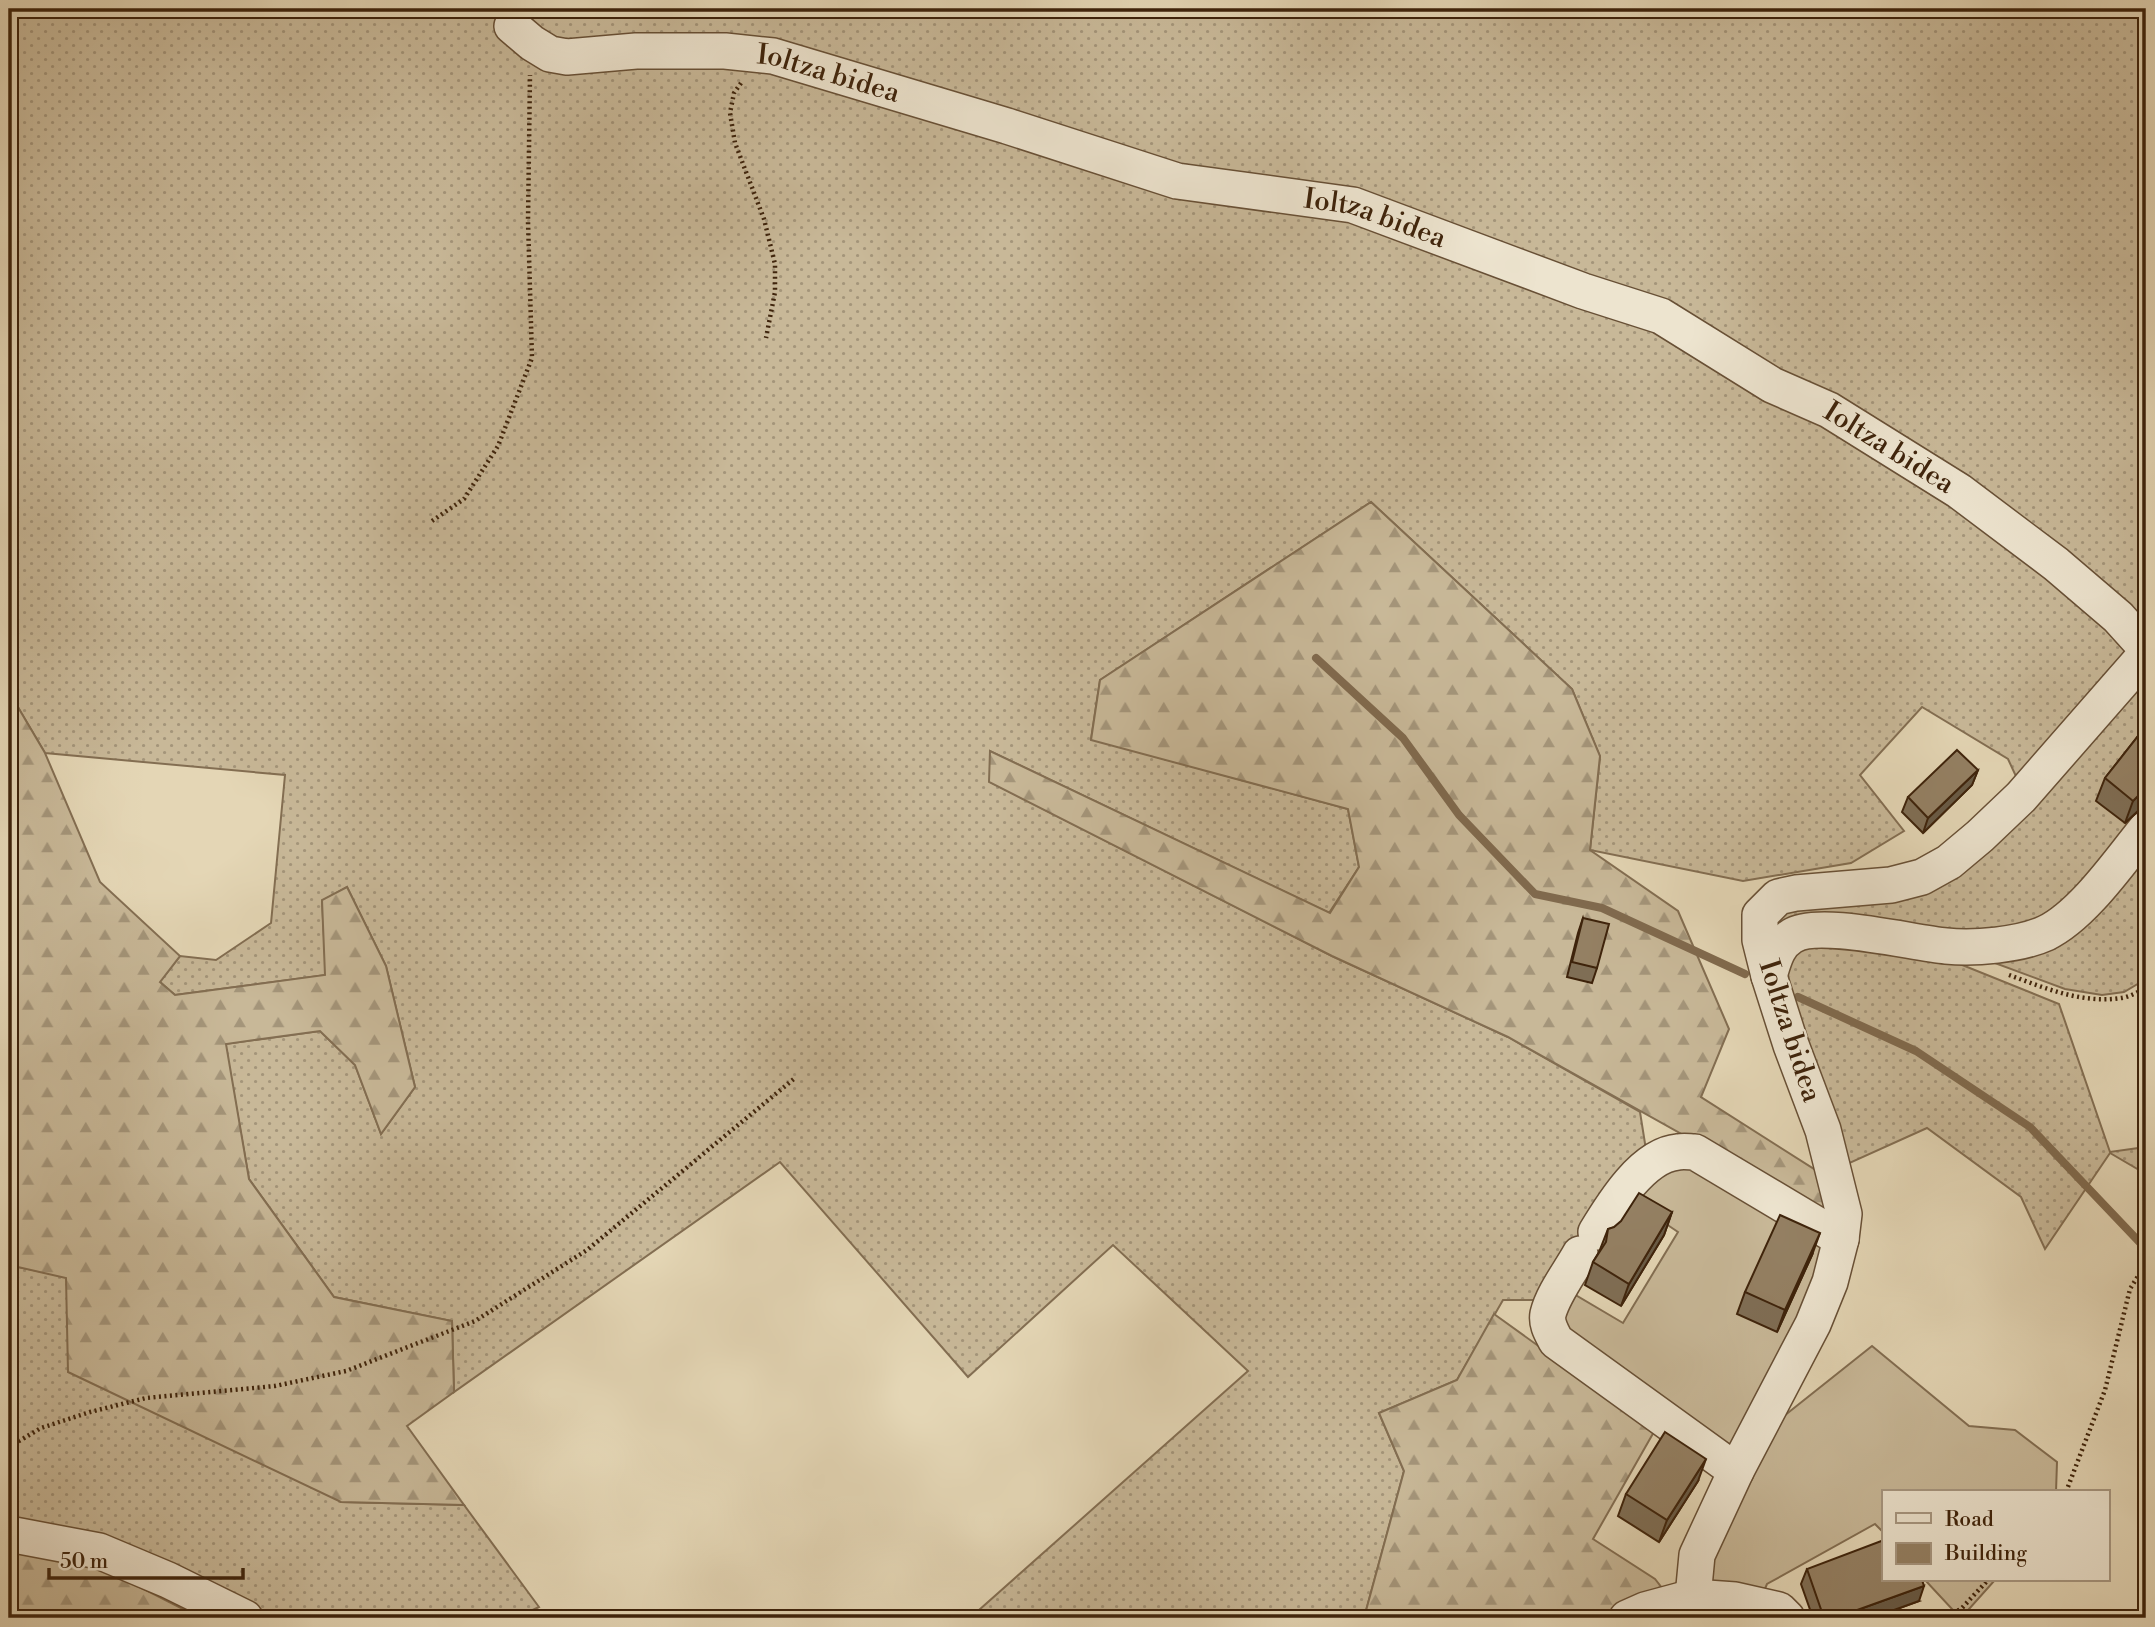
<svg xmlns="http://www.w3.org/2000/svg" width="2155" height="1627" viewBox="0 0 2155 1627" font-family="'Libre Bodoni',serif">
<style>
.grass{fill:url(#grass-dots);stroke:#836e52;stroke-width:2}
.forest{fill:url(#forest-firs);stroke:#836e52;stroke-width:2}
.garden{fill:#c8b898;stroke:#836e52;stroke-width:2}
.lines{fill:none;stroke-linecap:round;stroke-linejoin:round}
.stream{stroke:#806a4e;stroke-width:8}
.minor-casing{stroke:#685036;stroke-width:38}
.path{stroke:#3e230b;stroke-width:4.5;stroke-dasharray:2 3.5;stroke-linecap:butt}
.minor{stroke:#ede4cf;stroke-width:35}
.wall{fill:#7f6e55;stroke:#3e230b;stroke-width:2}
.shaded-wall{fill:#685a45;stroke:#3e230b;stroke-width:2}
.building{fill:#948063;stroke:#3e230b;stroke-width:2}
.labels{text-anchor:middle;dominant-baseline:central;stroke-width:5;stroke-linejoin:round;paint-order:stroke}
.street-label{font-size:28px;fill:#3e230b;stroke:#ede4cf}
</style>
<defs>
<pattern id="grass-dots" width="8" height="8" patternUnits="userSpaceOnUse" patternTransform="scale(1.75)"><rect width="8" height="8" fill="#c8b898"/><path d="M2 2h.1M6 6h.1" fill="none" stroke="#a4957a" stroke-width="1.8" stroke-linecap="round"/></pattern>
<pattern id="forest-firs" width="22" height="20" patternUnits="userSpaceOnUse" patternTransform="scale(1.75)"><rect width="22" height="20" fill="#c8b898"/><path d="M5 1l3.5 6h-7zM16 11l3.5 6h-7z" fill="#a4957a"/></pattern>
</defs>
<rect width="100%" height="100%" fill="#e4d6b5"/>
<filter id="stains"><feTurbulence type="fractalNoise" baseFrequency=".00286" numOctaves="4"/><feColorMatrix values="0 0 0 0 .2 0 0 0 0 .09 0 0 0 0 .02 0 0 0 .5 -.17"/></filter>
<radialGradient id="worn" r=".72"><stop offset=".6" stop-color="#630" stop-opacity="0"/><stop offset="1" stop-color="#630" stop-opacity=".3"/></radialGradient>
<g class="grass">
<path d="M9 9H2146V625L1948 469 1824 400 1772 377 1661 307 1344 194 1178 175 972 106 798 55 737 44 668 41 565 49 546 41 516 20 504 29 516 48 550 64 649 59 720 60 784 71 982 126 1182 189 1348 213 1663 324 1779 396 1830 418 1960 498 2124 632 2133 657 2020 785 2008 759 1922 707 1860 775 1904 831 1851 863 1743 881 1590 850 1600 757 1572 689 1371 502 1100 680 1091 739 1348 809 1359 867 1329 913 990 751V782L1332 956 1508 1037 1640 1112 1647 1156 1618 1175 1586 1222 1541 1300H1503L1457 1380 1379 1413 1404 1471 1364 1618H970L1248 1371 1113 1245 968 1377 780 1162 454 1392 452 1321 334 1297 249 1179 225 1044 320 1031 355 1065 381 1134 415 1087 386 966 347 887 322 901 326 975 175 995 160 982 180 956 216 960 271 923 285 775 45 753 9 692Z"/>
<path d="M2146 673V979L2124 992 2102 995 2065 989 1976 956 1770 943 1778 910 1923 885Z"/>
<path d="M1810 940 1935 954 2059 1004 2110 1152 2146 1147V1174L2110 1153 2045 1249 2021 1197 1927 1128 1843 1166 1815 1084 1784 962Z"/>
<path d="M9 1265 66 1277 341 1502 464 1505 539 1607 516 1618H263L204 1591 9 1519Z"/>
</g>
<g class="forest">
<path d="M1371 502 1572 689 1600 756 1590 850 1678 911 1729 1029 1701 1097 1817 1171 1828 1216 1508 1037 1332 956 989 782 990 751 1330 913 1359 867 1348 809 1091 740 1100 680Z"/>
<path d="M9 692 45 753 100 882 180 956 160 982 175 995 325 975 322 900 347 887 386 966 415 1087 381 1134 355 1065 320 1031 226 1044 249 1179 334 1297 452 1321 454 1392 407 1426 464 1505 341 1502 68 1372 66 1278 9 1265Z"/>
<path d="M1494 1314 1655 1430 1593 1539 1655 1579 1680 1611 1659 1618H1364L1404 1471 1379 1413 1457 1380Z"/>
<path d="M9 1538C73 1549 142 1589 201 1618H9Z"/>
</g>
<g class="garden">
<path d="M1674 1165 1693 1169 1828 1247 1811 1306 1733 1459 1575 1345 1562 1317 1572 1293 1623 1323 1678 1232 1632 1201Z"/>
<path d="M1872 1346 1969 1426 2015 1430 2057 1462 2056 1492H1884V1533L1875 1524 1767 1584 1754 1614 1759 1618H1659L1705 1567 1769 1428Z"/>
<path d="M1925 1580H1995L1961 1618H1940L1953 1610Z"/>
</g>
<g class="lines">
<g class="stream">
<path d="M1316 658 1403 738 1459 815 1535 894 1602 908 1745 974"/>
<path d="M1798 997 1916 1051 2030 1127 2146 1249"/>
</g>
<g class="minor-casing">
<g id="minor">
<path id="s1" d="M512 26 532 43 550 54 567 57 636 51H725L773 56 1007 126 1177 181 1353 205 1583 291 1661 316 1772 385 1829 410 1959 491 2056 564 2118 617 2146 648"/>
<path d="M1769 976C1774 960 1777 945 1792 936 1818 919 1912 943 1946 946 1974 949 2020 945 2046 933 2083 915 2120 861 2146 829"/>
<path d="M1596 1232C1613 1204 1643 1155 1678 1152 1684 1151 1690 1152 1695 1152L1841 1239"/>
<path d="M1580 1254C1570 1272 1553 1294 1548 1314 1546 1324 1552 1333 1556 1341L1736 1471"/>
<path d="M9 1534 99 1551 168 1580 245 1618"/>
<path d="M1693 1597 1697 1555 1736 1471 1813 1324 1830 1282 1841 1239 1844 1214 1823 1130 1791 1045 1769 976 1760 940V915L1778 897 1796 893 1891 885 1922 877 1949 862 1980 836 2021 797 2140 661 2146 657"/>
<path d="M1627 1618 1645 1610 1693 1597 1735 1600 1779 1610 1787 1618"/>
</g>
</g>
<g class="path">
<path d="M741 83 734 93 730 113 735 143 764 219 775 264V292L766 338"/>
<path d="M432 521 464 499 498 446 532 358 528 221 530 75"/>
<path d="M2009 975C2045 988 2082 1004 2121 998 2129 997 2138 992 2146 988"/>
<path d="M9 1447 41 1428 90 1412 146 1398 275 1386 346 1371 475 1321 587 1250 795 1078"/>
<path d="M2066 1492 2105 1390 2130 1289 2146 1263"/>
<path d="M1943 1618 1961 1609 1988 1580"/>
</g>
<use href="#minor" class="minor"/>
</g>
<g class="wall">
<path d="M2146 726V806L2143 810 2138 811 2125 823 2096 801 2105 778Z"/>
<path d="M1978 770 1972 785 1923 833 1902 812 1908 797Z"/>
<path d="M1583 918 1597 968 1592 983 1567 977 1578 933Z"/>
<path d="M1672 1212 1664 1235 1621 1306 1585 1285 1593 1262 1599 1252 1608 1229Z"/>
<path d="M1812 1255 1777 1332 1737 1314 1745 1292Z"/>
<path d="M1698 1481 1659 1542 1618 1516 1626 1494Z"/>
<path d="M1807 1569 1919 1601 1872 1618H1813L1801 1584Z"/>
</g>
<g class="shaded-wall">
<path d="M1978 770 1972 785 1923 833 1928 818Z"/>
<path d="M2146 788V806L2143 810 2138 811 2125 823 2133 801Z"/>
<path d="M1672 1212 1664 1235 1621 1306 1629 1284Z"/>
<path d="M1820 1233 1812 1255 1777 1332 1785 1310Z"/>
<path d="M1706 1459 1698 1481 1659 1542 1667 1520Z"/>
<path d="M1924 1586 1919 1601 1872 1618H1835Z"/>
</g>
<g class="building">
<path d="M2146 726V788L2133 801 2105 778Z"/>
<path d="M1957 750 1978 770 1928 818 1908 797Z"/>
<path d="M1583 918 1609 924 1597 968 1572 962Z"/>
<path d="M1639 1193 1672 1212 1629 1284 1593 1262 1606 1242 1608 1229 1614 1227 1621 1221Z"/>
<path d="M1780 1215 1820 1233 1785 1310 1745 1292Z"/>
<path d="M1665 1432 1706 1459 1667 1520 1626 1494Z"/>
<path d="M1884 1540V1580H1922L1924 1586 1835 1618H1824L1807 1569Z"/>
</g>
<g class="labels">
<g class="street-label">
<text stroke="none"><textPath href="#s1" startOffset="329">Ioltza bidea</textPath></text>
<text stroke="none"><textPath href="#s1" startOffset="896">Ioltza bidea</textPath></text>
<text stroke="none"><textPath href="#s1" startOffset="1463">Ioltza bidea</textPath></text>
<text transform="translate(1790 1031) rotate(72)">Ioltza bidea</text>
</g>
</g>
<rect width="2155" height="1627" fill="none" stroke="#e4d6b5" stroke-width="35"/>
<rect x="10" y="10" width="2134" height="1606" fill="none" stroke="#3e230b" stroke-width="3.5"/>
<rect x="18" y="18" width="2120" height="1592" fill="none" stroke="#3e230b" stroke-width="2"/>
<rect x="1882" y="1490" width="228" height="91" fill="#ede4cf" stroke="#a79781" stroke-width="2"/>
<rect x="1896" y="1513" width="35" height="10" fill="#ede4cf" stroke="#a79781" stroke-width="2"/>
<text x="1945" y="1526" font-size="21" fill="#3e230b">Road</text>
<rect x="1896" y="1543" width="35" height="21" fill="#948063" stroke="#a79781" stroke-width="2"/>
<text x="1945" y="1560" font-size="21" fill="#3e230b">Building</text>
<path d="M49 1568v10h194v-10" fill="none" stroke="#3e230b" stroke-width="3.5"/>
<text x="60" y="1568" font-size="21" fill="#3e230b" stroke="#ede4cf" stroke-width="5" paint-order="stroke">50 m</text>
<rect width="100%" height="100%" filter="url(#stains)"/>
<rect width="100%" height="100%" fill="url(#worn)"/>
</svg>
